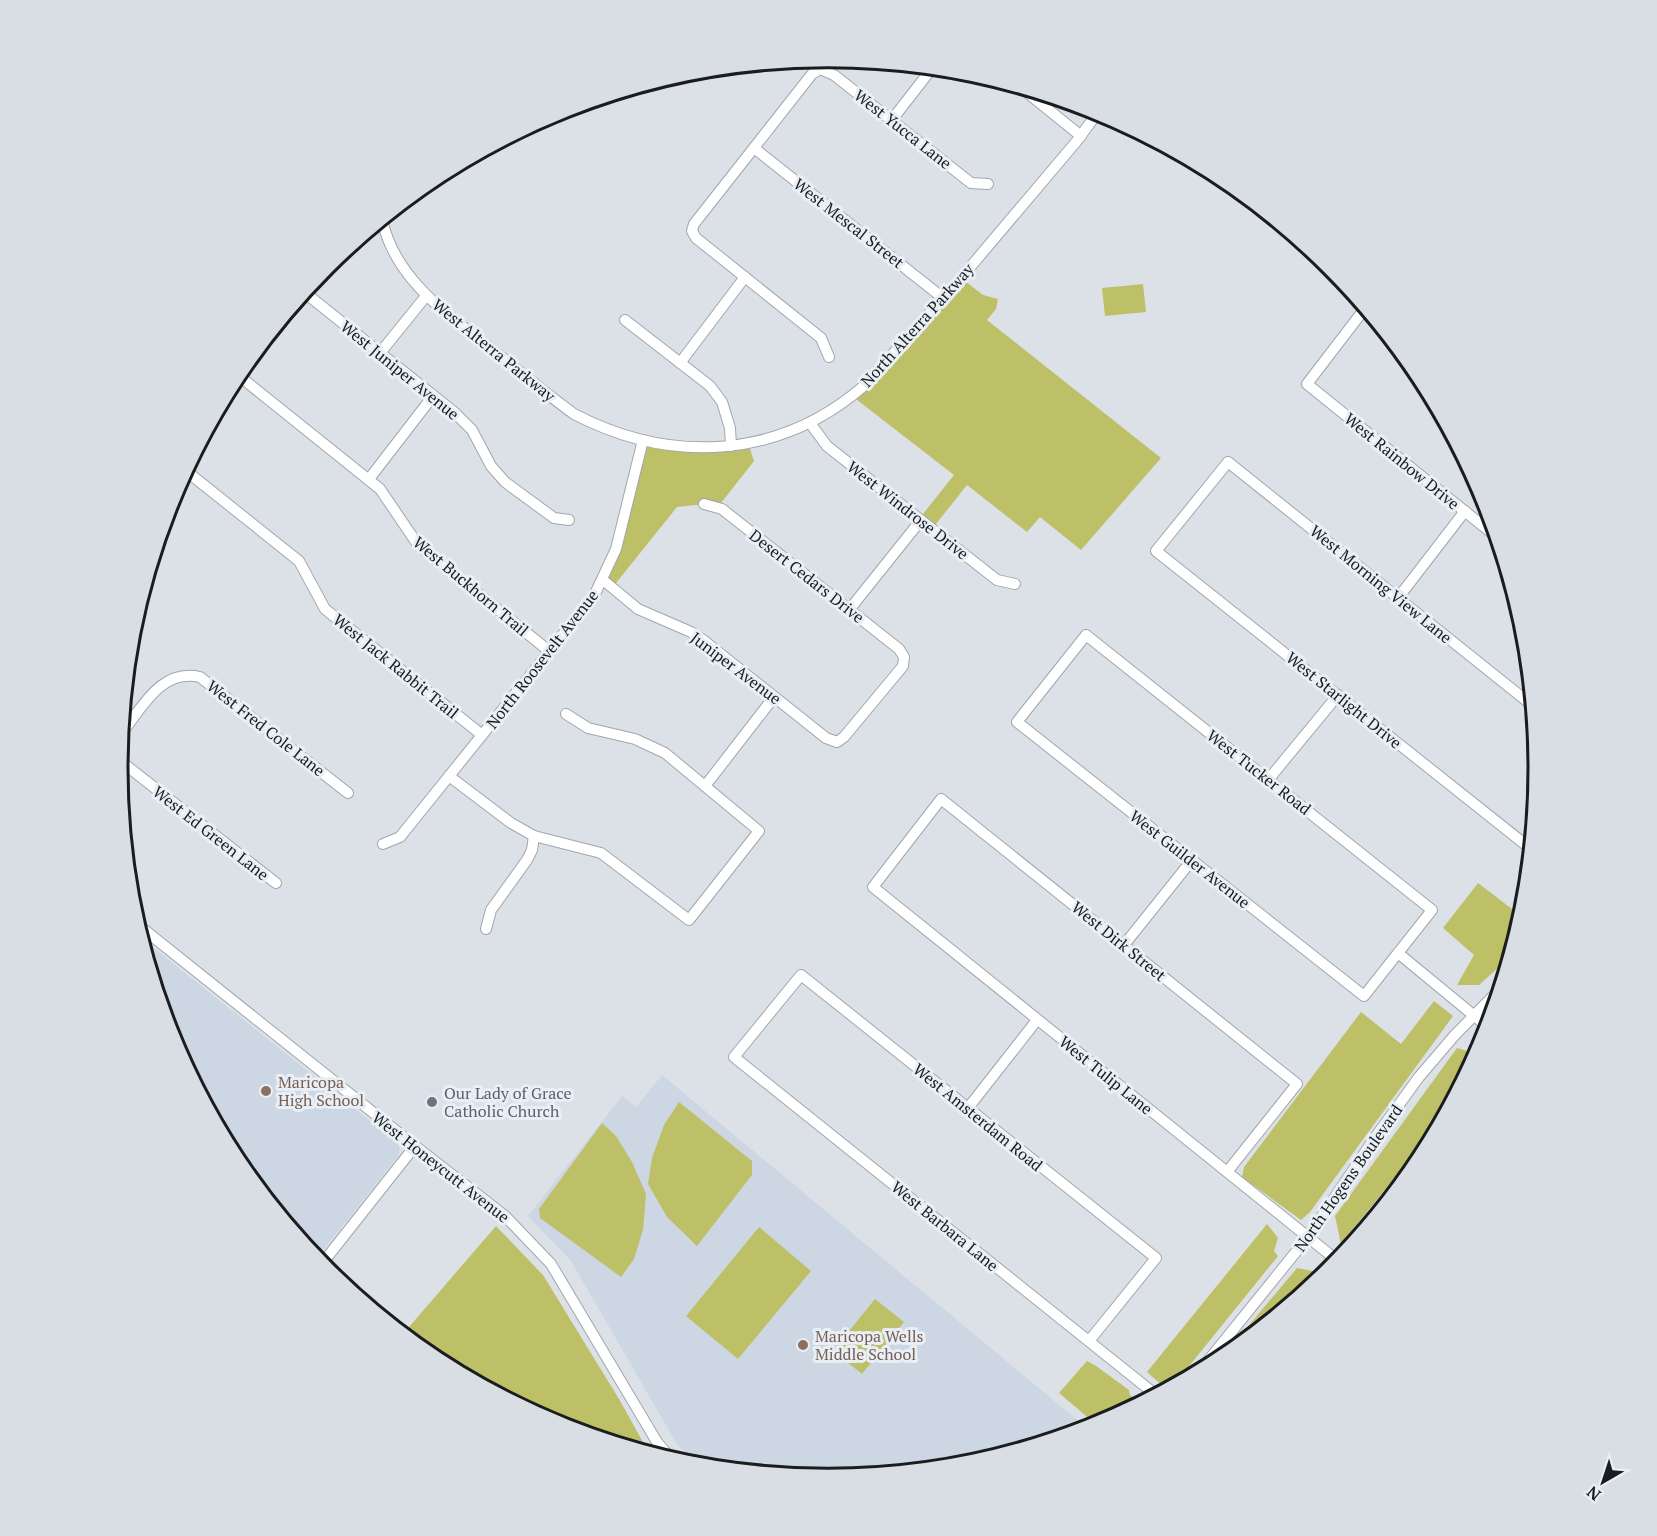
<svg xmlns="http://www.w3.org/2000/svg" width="1657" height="1536" viewBox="0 0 1657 1536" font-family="'PT Serif',serif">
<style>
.built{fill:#ccd7e3}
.green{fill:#bec067}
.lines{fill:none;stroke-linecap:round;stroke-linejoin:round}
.minor-casing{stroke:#a1a6ac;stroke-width:12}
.minor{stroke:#fff;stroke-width:10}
.education-dot{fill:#8d6e63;stroke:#e8eff5;stroke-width:2}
.worship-dot{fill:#6b7280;stroke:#e8eff5;stroke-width:2}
.labels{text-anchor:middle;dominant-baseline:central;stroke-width:6;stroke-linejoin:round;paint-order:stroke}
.street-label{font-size:16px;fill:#1a1c1e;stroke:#e8eff5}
.education-label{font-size:16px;fill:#785e54;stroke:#e8eff5;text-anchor:start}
.worship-label{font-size:16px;fill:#5b616d;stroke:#e8eff5;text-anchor:start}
.rim{fill:none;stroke:#1a1c1e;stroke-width:3}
</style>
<rect width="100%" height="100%" fill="#dbe1e7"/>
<g class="built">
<path d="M140 937 400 1145 398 1156 316 1259 237 1163 171 1040Z"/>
<path d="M662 1075 1088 1429 967 1465 828 1479 703 1467 678 1446 571 1261 528 1216 622 1096 636 1107Z"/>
</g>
<g class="green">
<path d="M961 278 983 295 998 299 996 309 987 320 1161 458 1081 550 1040 517 1027 532 967 485 932 529 919 519 954 475 852 396Z"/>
<path d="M1143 284 1146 312 1105 316 1102 288Z"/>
<path d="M643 440 671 446 748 443 754 461 717 508 704 504 677 507 612 588 603 580Z"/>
<path d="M1478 883 1512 909 1527 895 1526 907 1510 957 1479 985H1457L1474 955 1443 928Z"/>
<path d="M1434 1001 1453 1016 1310 1212 1301 1220 1242 1177 1244 1167 1361 1012 1401 1044Z"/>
<path d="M1457 1048 1478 1054 1445 1115 1341 1244 1335 1216Z"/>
<path d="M679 1102 752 1161V1175L697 1246 667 1217 648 1184 652 1158 664 1125Z"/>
<path d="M602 1123 616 1136 632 1162 646 1194 643 1230 634 1259 621 1277 540 1218 539 1209Z"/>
<path d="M1267 1224 1278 1238 1274 1251 1278 1256 1173 1386 1164 1387 1147 1372Z"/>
<path d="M496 1226 543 1275 619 1399 649 1453 556 1425 433 1359 403 1334Z"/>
<path d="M759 1227 811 1271 738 1359 686 1316Z"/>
<path d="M1297 1268 1323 1273 1313 1285 1218 1362Z"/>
<path d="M875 1299 904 1322 862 1374 833 1351Z"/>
<path d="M1087 1361 1096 1366 1129 1390 1130 1395 1139 1404 1098 1426 1059 1393Z"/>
</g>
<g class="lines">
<g class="minor-casing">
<g id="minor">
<path d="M1019 86 1081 136"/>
<path d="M891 121 933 67"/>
<path d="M754 148 943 298"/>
<path d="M382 219C394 278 446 313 490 348 518 370 545 393 574 414 672 465 780 459 865 385L961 278 1076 142 1099 111"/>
<path d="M304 292 455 413 472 430 491 466 505 482 554 518 569 520"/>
<path d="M1366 307 1307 384 1498 538"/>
<path d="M625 320 710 386 722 402 730 428 731 446"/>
<path d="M380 353 426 296"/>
<path d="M829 357 821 338 696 238 692 231 694 224 812 74 820 69 834 75 971 183 988 184"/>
<path d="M680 363 745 277"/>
<path d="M236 376 243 379 380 489 418 545 549 651"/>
<path d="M810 423 827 446 932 529 997 580 1015 584"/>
<path d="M185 470 299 561 325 609 482 735"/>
<path d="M369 479 433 396"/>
<path d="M603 580 638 609 691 632 703 640 826 738 837 742 844 737 903 666 904 657 899 649 722 509 704 504"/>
<path d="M1398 598 1465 511"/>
<path d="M849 610 921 520"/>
<path d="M1086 635 1432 910 1364 996 1017 722Z"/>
<path d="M121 734C142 708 161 668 200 677L348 793"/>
<path d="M118 759 276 883"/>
<path d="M449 776 511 823 534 836 601 853 689 920 759 831 665 753 635 739 588 728 566 714"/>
<path d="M1268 780 1338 695"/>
<path d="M705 786 774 697"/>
<path d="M383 844 400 837 594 596 616 549 643 440"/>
<path d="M1531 849 1156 551 1228 462 1533 706"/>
<path d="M137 924 415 1146 505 1216 551 1264 657 1442 672 1460"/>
<path d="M486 929 491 910 527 860 532 850 534 836"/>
<path d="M1124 945 1192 860"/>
<path d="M1398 953 1489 1028"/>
<path d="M968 1108 1037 1020"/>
<path d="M1227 1172 1297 1084 941 799 873 887C1028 1012 1184 1136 1339 1262"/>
<path d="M321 1265 415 1146"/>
<path d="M1089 1341 1156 1258 801 975 734 1057 1156 1395"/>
<path d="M1199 1372 1308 1237 1374 1139 1419 1077 1454 1036 1502 987"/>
</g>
</g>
<use href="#minor" class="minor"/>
</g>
<g class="education-dot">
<circle cx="266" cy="1091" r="6"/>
<circle cx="803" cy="1345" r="6"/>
</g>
<circle class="worship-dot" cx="432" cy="1102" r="6"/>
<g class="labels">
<g class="street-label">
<text transform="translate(903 129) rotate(38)">West Yucca Lane</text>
<text transform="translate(849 223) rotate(38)">West Mescal Street</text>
<text transform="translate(917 325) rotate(-48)">North Alterra Parkway</text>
<text transform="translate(494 350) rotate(39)">West Alterra Parkway</text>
<text transform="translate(400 370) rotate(39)">West Juniper Avenue</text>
<text transform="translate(1402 461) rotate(39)">West Rainbow Drive</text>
<text transform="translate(908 510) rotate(38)">West Windrose Drive</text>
<text transform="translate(807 576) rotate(38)">Desert Cedars Drive</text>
<text transform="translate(1381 584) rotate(39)">West Morning View Lane</text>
<text transform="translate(471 586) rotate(40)">West Buckhorn Trail</text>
<text transform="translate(542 659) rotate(-52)">North Roosevelt Avenue</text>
<text transform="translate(396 666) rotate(39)">West Jack Rabbit Trail</text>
<text transform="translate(736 668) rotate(37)">Juniper Avenue</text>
<text transform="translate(1344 700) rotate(39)">West Starlight Drive</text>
<text transform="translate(266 728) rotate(38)">West Fred Cole Lane</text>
<text transform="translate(1259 772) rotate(38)">West Tucker Road</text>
<text transform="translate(211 833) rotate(38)">West Ed Green Lane</text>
<text transform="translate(1190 859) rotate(38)">West Guilder Avenue</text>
<text transform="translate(1119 941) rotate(39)">West Dirk Street</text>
<text transform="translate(1106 1075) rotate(39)">West Tulip Lane</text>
<text transform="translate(978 1117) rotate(39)">West Amsterdam Road</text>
<text transform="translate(441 1167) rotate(38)">West Honeycutt Avenue</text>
<text transform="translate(1348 1178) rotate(-55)">North Hogens Boulevard</text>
<text transform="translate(945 1226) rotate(39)">West Barbara Lane</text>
</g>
<g class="education-label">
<text x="278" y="1082">Maricopa<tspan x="278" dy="18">High School</tspan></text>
<text x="815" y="1336">Maricopa Wells<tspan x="815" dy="18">Middle School</tspan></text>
</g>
<g class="worship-label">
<text x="444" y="1093">Our Lady of Grace<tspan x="444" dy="18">Catholic Church</tspan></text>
</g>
</g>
<path d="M0 0H1657V1536H0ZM128 768a700 700 0 1 1 1400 0a700 700 0 1 1-1400 0Z" fill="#d8dee4" fill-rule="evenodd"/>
<path class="rim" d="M128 768a700 700 0 1 1 1400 0a700 700 0 1 1-1400 0Z"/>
<g transform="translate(1603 1482) rotate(219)" stroke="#e8eff5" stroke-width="4.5" paint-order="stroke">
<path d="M0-4.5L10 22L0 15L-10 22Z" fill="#1a1c1e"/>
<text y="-9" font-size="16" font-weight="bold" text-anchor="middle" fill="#1a1c1e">N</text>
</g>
</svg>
